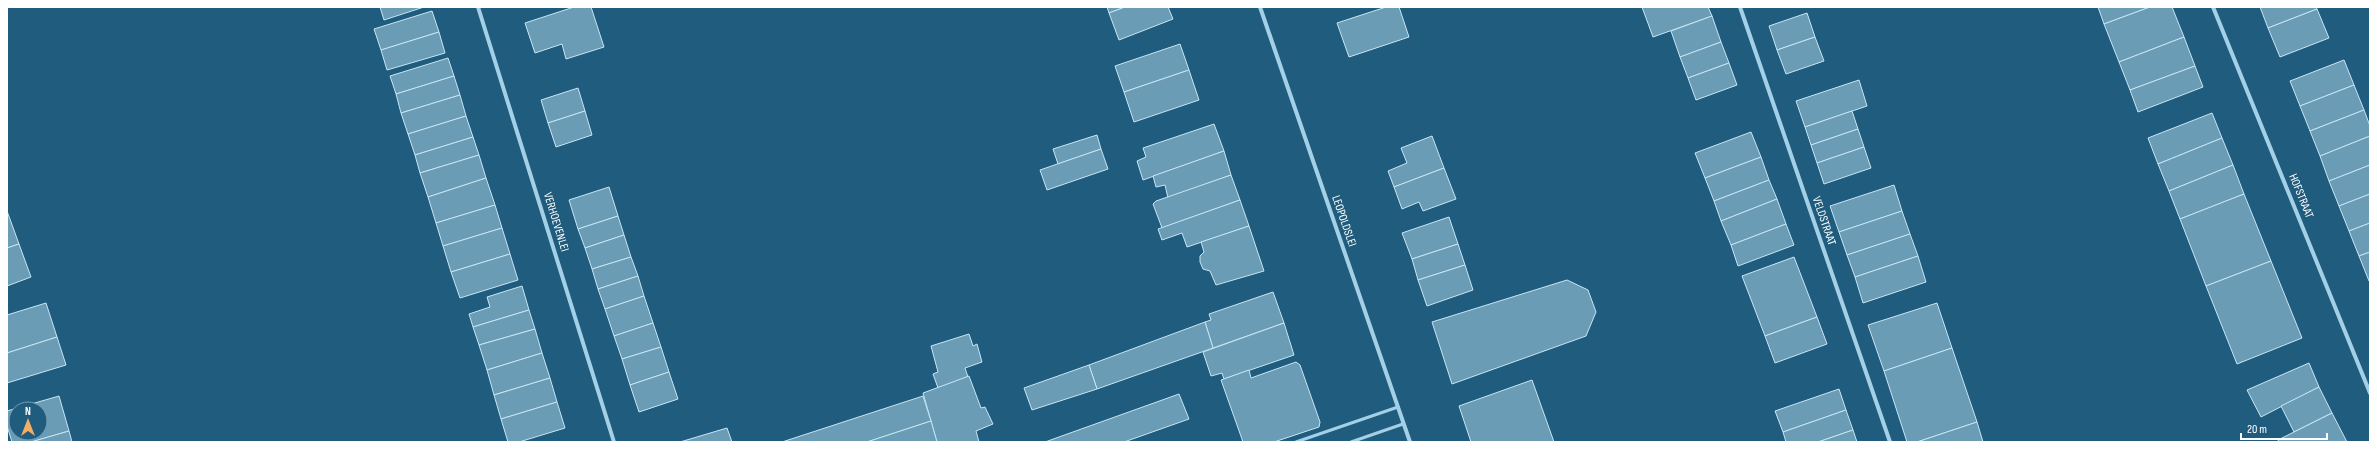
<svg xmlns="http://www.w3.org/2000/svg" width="2377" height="449" viewBox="0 0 2377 449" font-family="'Sofia Sans Condensed',sans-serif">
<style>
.building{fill:#6a9cb6;stroke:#c7e6f5;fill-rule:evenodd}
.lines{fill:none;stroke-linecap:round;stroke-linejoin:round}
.lane{stroke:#a4d0e7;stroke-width:3}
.street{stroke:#a4d0e7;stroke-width:4}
.labels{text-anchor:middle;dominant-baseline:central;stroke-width:4;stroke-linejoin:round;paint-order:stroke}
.street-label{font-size:12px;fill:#fff;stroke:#205c7d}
</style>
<rect width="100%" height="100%" fill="#205c7d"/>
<g class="building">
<path d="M380 7H424L384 20Z"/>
<path d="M574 7H591L604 47 566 59 562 44 535 53 525 23Z"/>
<path d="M1107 7H1125L1109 13Z"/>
<path d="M1125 7H1168L1173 19 1119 40 1109 13Z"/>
<path d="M1386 7H1399L1409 37 1349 57 1337 23Z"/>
<path d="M1642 7H1708L1712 16 1653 37Z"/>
<path d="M2098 7H2150L2104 24Z"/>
<path d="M2150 7H2172L2184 37 2119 62 2104 24Z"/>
<path d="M2260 7H2316L2317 9 2268 28Z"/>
<path d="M2317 9 2329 38 2280 57 2268 28Z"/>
<path d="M432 11 439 32 381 50 374 29Z"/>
<path d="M1807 13 1815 37 1777 50 1769 26Z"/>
<path d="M1712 16 1721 42 1680 57 1671 31Z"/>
<path d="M439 32 445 53 387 70 381 50Z"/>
<path d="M1815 37 1824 61 1786 74 1777 50Z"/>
<path d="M2184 37 2195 66 2130 90 2119 62Z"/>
<path d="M1721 42 1729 63 1688 78 1680 57Z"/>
<path d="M1180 44 1189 70 1124 92 1115 66Z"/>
<path d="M448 58 454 76 396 94 390 76Z"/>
<path d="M2344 60 2354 85 2300 106 2290 81Z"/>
<path d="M1729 63 1737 85 1696 100 1688 78Z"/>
<path d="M2195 66 2203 87 2138 112 2130 90Z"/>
<path d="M1189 70 1199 100 1134 122 1124 92Z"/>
<path d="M454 76 460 95 401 113 396 94Z"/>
<path d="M1859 80 1867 106 1805 127 1796 101Z"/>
<path d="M2354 85 2364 110 2310 131 2300 106Z"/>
<path d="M578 88 585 111 548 123 541 100Z"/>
<path d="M460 95 466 116 408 134 401 113Z"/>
<path d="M2364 110 2370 126V136L2320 156 2310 131Z"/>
<path d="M585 111 592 135 556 147 548 123Z"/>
<path d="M1852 111 1858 129 1811 145 1805 127Z"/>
<path d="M2212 113 2222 138 2158 164 2148 138Z"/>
<path d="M466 116 473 137 415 155 408 134Z"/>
<path d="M1214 124 1224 151 1143 180 1137 161 1146 157 1143 148Z"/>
<path d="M1858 129 1864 147 1817 163 1811 145Z"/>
<path d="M1751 132 1761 157 1705 178 1695 153Z"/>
<path d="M1097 135 1101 149 1058 164 1053 149Z"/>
<path d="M1432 136 1444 168 1394 187 1388 171 1407 163 1401 148Z"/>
<path d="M2370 136V165L2329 181 2320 156Z"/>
<path d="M473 137 479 155 420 173 415 155Z"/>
<path d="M2222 138 2233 165 2169 191 2158 164Z"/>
<path d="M1864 147 1871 168 1824 184 1817 163Z"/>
<path d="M1101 149 1108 169 1047 190 1040 170Z"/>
<path d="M1224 151 1231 175 1168 198 1165 185 1156 187 1153 176Z"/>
<path d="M479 155 486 178 428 197 420 173Z"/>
<path d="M1761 157 1769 180 1714 201 1705 178Z"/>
<path d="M2233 165 2244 194 2180 219 2169 191Z"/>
<path d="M2370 165V194L2339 206 2329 181Z"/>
<path d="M1444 168 1456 199 1423 211 1419 202 1402 209 1394 187Z"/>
<path d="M1231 175 1240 200 1162 228 1153 204 1156 201Z"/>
<path d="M486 178 495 205 436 223 428 197Z"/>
<path d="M1769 180 1777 199 1721 221 1714 201Z"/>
<path d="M1894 185 1902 211 1839 232 1830 206Z"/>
<path d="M609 187 618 216 578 229 569 200Z"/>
<path d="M2244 194 2271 261 2206 286 2180 219Z"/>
<path d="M2370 194V223L2349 231 2339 206Z"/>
<path d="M1777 199 1786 224 1731 245 1721 221Z"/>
<path d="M1240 200 1249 226 1187 247 1182 233 1162 240 1158 229Z"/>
<path d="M495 205 502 228 443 246 436 223Z"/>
<path d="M7 211 19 244 7 248Z"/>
<path d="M1902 211 1910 234 1847 255 1839 232Z"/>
<path d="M618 216 624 235 585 248 578 229Z"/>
<path d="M1449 217 1458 244 1412 259 1402 233Z"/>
<path d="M2370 223V252L2359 256 2349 231Z"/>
<path d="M1786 224 1794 245 1738 266 1731 245Z"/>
<path d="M1249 226 1264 271 1216 285 1210 271 1203 269 1200 262V256L1204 252 1201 242Z"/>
<path d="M502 228 510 254 451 272 443 246Z"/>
<path d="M1910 234 1918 256 1855 277 1847 255Z"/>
<path d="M624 235 631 257 592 269 585 248Z"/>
<path d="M19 244 31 277 7 286V248Z"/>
<path d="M1458 244 1465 265 1418 280 1412 259Z"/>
<path d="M2370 252V281H2369L2359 256Z"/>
<path d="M510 254 518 280 460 298 451 272Z"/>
<path d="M1918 256 1926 282 1863 303 1855 277Z"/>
<path d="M631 257 638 276 598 289 592 269Z"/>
<path d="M1794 257 1817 317 1765 336 1742 276Z"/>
<path d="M2271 261 2302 338 2237 364 2206 286Z"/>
<path d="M1465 265 1473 290 1427 306 1418 280Z"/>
<path d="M638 276 644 296 605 309 598 289Z"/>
<path d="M1567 280 1588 290 1596 312 1586 336 1452 384 1432 322Z"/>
<path d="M522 286 529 310 473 327 469 314 490 307 487 297Z"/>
<path d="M1273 292 1284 323 1213 348 1205 322 1211 320 1209 314Z"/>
<path d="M644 296 653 323 614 336 605 309Z"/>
<path d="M46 303 57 337 7 353V315Z"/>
<path d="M1937 303 1952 348 1884 371 1868 325Z"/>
<path d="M529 310 535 329 479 345 473 327Z"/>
<path d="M1817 317 1827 344 1775 363 1765 336Z"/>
<path d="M1205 322 1213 348 1097 389 1089 365Z"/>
<path d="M653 323 661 347 622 359 614 336Z"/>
<path d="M1284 323 1294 355 1224 379 1222 373 1211 376 1203 352Z"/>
<path d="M535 329 542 353 487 370 479 345Z"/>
<path d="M969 334 973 346 977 344 982 362 965 368 968 377 938 388 933 374 938 372 931 346Z"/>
<path d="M57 337 66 365 7 383V353Z"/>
<path d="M661 347 669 372 630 385 622 359Z"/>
<path d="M1952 348 1977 422 1917 442H1907L1884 371Z"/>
<path d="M542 353 550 378 494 395 487 370Z"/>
<path d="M1296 362 1300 365 1320 422 1319 427 1274 442H1243L1221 380 1249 370 1251 378Z"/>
<path d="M2309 363 2319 387 2261 417 2247 390Z"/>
<path d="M1089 365 1097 389 1032 410 1024 388Z"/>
<path d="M669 372 678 399 639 412 630 385Z"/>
<path d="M969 376 981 408 985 407 993 424 976 431 979 442H937L923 393Z"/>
<path d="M550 378 557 402 501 419 494 395Z"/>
<path d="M1532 380 1554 442H1471L1459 406Z"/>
<path d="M2319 387 2332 413 2294 432 2281 406Z"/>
<path d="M1839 389 1846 410 1783 432 1775 411Z"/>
<path d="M1179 394 1189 419 1124 442H1045Z"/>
<path d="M59 396 69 431 31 442H12L7 426V411ZM16 409H40V433H16Z"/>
<path d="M923 396 931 421 867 442H782Z"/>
<path d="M557 402 565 428 519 442H508L501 419Z"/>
<path d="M1846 410 1853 430 1818 442H1786L1783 432Z"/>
<path d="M2332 413 2347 442H2279L2278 440Z"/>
<path d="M931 421 937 442H867Z"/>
<path d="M1977 422 1983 442H1917Z"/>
<path d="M727 428 732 442H680Z"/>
<path d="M1853 430 1857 442H1818Z"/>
<path d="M69 431 72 442H31Z"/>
</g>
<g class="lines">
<g class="lane">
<path d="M1296 442 1398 407"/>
<path d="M1351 442 1403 424"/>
</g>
<g class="street">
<path d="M478 7 614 442"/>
<path d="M1260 7 1410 442"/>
<path d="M1740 7 1890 442"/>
<path d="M2213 7 2370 393"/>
</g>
</g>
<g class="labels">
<g class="street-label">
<text transform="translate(2301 196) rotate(68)">HOFSTRAAT</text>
<text transform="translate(1344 221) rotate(71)">LEOPOLDSLEI</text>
<text transform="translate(1824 221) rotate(71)">VELDSTRAAT</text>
<text transform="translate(556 222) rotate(73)">VERHOEVENLEI</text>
</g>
</g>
<rect width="2377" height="449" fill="none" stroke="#ffffff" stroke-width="16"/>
<g transform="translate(28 421)"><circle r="19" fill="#205c7d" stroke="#799db1"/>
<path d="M0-3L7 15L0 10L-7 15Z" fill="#f4ad65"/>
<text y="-6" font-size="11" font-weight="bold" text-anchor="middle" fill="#ffffff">N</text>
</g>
<path d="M2241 433v6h86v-6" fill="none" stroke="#ffffff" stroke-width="2"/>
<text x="2247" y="433" font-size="12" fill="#ffffff" stroke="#205c7d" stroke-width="3" paint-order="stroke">20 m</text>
</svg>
